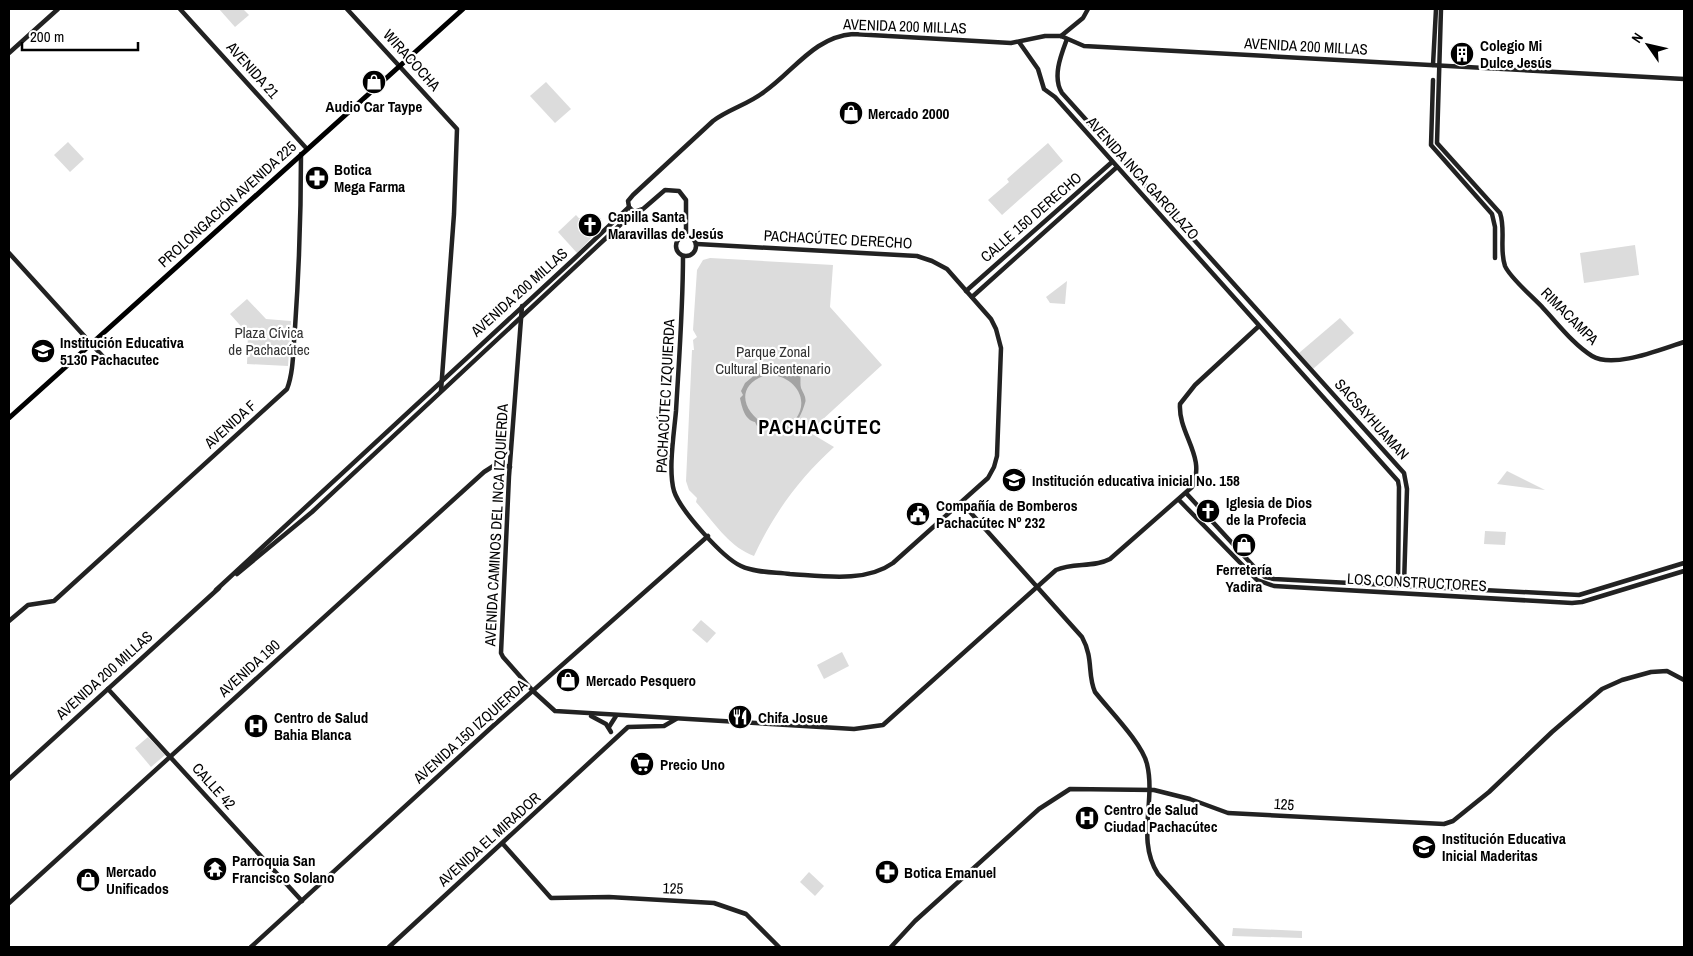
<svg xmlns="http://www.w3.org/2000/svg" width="1693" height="956" viewBox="0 0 1693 956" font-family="'Archivo Narrow',sans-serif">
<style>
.green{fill:#dcdcdc}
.water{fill:#a3a3a3;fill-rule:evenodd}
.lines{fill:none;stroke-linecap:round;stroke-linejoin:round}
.secondary{stroke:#222;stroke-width:4.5}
.primary{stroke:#000;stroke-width:5}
.labels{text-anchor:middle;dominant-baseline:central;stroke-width:4.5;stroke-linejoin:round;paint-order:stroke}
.street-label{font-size:15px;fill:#000;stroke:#fff}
.poi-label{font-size:15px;font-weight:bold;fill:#000;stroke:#fff;text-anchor:start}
.park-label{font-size:15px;fill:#333;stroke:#fff}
.district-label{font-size:20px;font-weight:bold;letter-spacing:1px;fill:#000;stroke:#fff}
</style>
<rect width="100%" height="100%" fill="#fff"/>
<g class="green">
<path d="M219 9H243L249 15 235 27Z"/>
<path d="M546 82 571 109 555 123 530 96Z"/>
<path d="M68 142 84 159 70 172 54 155Z"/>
<path d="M1048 143 1063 161 1002 215 988 200 1009 182 1007 179Z"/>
<path d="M576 215 594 235 577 253 558 232Z"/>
<path d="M1635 245 1639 275 1584 283 1580 253Z"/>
<path d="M710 258 833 265 830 307 882 365 809 432 834 447C799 479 774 513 754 556 729 547 713 521 696 502L697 498 689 490 686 481 692 350H694L693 340 697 337 693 330 697 270 703 260Z"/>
<path d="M1067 281 1065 304 1050 303 1046 297Z"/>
<path d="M247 299 266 319 291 321 288 366 247 364 248 334 230 314Z"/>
<path d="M1340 318 1354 333 1313 369 1299 353Z"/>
<path d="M1507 471 1545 490 1497 484Z"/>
<path d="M1485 531 1506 532 1505 545 1484 544Z"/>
<path d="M701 620 716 633 707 643 692 630Z"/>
<path d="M842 652 849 666 824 679 817 665Z"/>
<path d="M148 737 165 755 151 767 135 748Z"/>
<path d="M809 872 824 886 815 896 800 882Z"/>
<path d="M1233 928 1302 931V938L1232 936Z"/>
</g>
<path class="water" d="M793 368C804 372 799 380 801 388 803 393 807 398 805 403 801 417 792 436 772 429 767 427 763 429 757 426L755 422C745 420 742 408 740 398L743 395 741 391 745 383 756 374 770 371 780 373ZM766 375C785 373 807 390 800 411 783 457 710 394 766 375Z"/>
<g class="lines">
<g class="secondary">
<path d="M180 9 307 149"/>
<path d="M347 9 457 129 454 214 441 391"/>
<path d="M1441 9 1437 143 1500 213C1506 230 1499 249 1505 266 1510 278 1534 298 1543 308 1558 324 1574 345 1592 356 1614 369 1661 349 1684 342"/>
<path d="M1061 36 1083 18 1088 9"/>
<path d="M1067 39C1061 55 1052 77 1062 93L1404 473 1407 489 1404 585"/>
<path d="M1019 42 1038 69 1044 89 1055 97 1398 481 1399 487 1398 585"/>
<path d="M9 53 58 9"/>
<path d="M1433 65 1436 9"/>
<path d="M1433 80 1431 145 1492 214 1495 227V258"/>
<path d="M634 212 643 209 665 190 679 191 686 200V235"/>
<circle cx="686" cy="246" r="10"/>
<path d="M9 253 107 361"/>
<path d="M683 256C683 308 679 359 676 411 674 434 668 470 674 491 680 510 723 558 741 566 756 573 774 572 790 574 823 576 865 583 893 563L988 478 994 467 997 456 1001 348 996 329 991 319 947 269 932 261 917 256 697 244"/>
<path d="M966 291 1112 162"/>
<path d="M972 297 1117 167"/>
<path d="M522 306 509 476 501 653 503 657 533 691 555 711 854 729 883 725 1056 570C1073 562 1093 568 1110 559L1192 487C1207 457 1178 434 1180 404L1195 385 1259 326"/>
<path d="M1186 493 1257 570 1265 577 1274 579 1579 595 1684 563"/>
<path d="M1179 500 1257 580 1274 586 1572 603 1582 602 1684 571"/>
<path d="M962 503 1082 637C1094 659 1087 674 1095 692 1109 710 1142 743 1147 764 1156 801 1136 840 1158 874L1223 947"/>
<path d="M237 574 312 512 634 212 629 207"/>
<path d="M216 590 574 259 629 207 628 201 633 195 713 121C729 109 749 104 764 92 794 71 814 37 853 34L1011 43 1045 36H1061L1084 46 1684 79"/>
<path d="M9 621 28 605 54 601 287 389C294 371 293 348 295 328 299 270 301 212 301 154"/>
<path d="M108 689 302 901"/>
<path d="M591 716 606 724 611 732"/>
<path d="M609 727 616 716"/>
<path d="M9 779 219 588"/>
<path d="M503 844 551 898 609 897 714 903 746 914 779 947"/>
<path d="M9 903 484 472 498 463 510 467"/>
<path d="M251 947 493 726 708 536"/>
<path d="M389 947 628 727 664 726 676 719"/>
<path d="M891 947 915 921 1039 809 1070 789 1154 790 1190 799 1228 813 1444 824 1453 821 1489 792 1552 732 1602 689 1622 680 1651 672 1667 671 1684 680"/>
</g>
<path class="primary" d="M9 418 463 9"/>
</g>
<defs>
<g id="building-disc" transform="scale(1.25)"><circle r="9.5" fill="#000" stroke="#fff"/><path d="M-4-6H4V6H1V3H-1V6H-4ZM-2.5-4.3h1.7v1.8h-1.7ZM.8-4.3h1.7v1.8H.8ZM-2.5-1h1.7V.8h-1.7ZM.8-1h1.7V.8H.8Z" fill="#fff"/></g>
<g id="shop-disc" transform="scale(1.25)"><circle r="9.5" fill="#000" stroke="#fff"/><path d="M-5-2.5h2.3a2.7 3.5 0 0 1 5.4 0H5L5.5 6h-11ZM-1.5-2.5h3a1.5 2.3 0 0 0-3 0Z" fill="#fff"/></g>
<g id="pharmacy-disc" transform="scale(1.25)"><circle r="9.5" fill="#000" stroke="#fff"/><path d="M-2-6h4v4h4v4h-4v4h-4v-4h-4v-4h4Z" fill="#fff"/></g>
<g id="church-disc" transform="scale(1.25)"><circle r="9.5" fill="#000" stroke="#fff"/><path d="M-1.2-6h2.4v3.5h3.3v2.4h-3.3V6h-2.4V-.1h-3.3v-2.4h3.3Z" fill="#fff"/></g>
<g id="school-disc" transform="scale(1.25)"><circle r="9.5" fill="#000" stroke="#fff"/><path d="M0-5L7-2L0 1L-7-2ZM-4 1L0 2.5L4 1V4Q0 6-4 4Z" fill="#fff"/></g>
<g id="civic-disc" transform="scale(1.25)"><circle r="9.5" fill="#000" stroke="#fff"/><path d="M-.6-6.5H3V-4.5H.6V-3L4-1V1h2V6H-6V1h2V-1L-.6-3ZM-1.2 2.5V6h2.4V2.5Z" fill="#fff"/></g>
<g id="restaurant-disc" transform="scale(1.25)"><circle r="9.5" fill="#000" stroke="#fff"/><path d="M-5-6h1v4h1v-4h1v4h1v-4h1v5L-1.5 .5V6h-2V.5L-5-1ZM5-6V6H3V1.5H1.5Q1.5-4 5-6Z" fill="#fff"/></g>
<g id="hospital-disc" transform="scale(1.25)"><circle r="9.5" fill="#000" stroke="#fff"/><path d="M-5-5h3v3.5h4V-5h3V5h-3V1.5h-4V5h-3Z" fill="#fff"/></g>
<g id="supermarket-disc" transform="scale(1.25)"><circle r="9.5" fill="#000" stroke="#fff"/><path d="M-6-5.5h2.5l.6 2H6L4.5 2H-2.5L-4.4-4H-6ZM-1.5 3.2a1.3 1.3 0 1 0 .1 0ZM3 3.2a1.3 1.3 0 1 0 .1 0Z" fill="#fff"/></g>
<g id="temple-disc" transform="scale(1.25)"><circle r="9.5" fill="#000" stroke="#fff"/><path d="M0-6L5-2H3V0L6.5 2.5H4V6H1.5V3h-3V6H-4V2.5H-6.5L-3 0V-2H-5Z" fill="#fff"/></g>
</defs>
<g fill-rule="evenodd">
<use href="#building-disc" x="1462" y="54"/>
<use href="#shop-disc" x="374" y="82"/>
<use href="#shop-disc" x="851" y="113"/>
<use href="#pharmacy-disc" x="317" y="178"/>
<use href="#church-disc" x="590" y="225"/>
<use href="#school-disc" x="43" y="351"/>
<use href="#school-disc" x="1014" y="480"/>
<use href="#church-disc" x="1208" y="511"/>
<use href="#civic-disc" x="918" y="514"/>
<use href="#shop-disc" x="1244" y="545"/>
<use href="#shop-disc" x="568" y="680"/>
<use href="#restaurant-disc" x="740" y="717"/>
<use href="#hospital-disc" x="256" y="726"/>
<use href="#supermarket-disc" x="642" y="764"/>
<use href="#hospital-disc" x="1087" y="818"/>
<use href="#school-disc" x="1424" y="847"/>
<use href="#temple-disc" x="215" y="869"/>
<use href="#pharmacy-disc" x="887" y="872"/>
<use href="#shop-disc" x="88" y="880"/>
</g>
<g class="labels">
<g class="street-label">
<text transform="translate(905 26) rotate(2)">AVENIDA 200 MILLAS</text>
<text transform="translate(1306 46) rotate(3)">AVENIDA 200 MILLAS</text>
<text transform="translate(412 60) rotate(48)">WIRACOCHA</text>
<text transform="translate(253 70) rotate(48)">AVENIDA 21</text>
<text transform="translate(1143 178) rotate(48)">AVENIDA INCA GARCILAZO</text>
<text transform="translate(227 204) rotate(-42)">PROLONGACIÓN AVENIDA 225</text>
<text transform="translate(1031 217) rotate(-41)">CALLE 150 DERECHO</text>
<text transform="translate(838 239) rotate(3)">PACHACÚTEC DERECHO</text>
<text transform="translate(519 292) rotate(-42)">AVENIDA 200 MILLAS</text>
<text transform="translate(1570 316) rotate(45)">RIMACAMPA</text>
<text transform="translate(665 396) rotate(-87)">PACHACÚTEC IZQUIERDA</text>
<text transform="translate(1372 419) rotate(48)">SACSAYHUAMAN</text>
<text transform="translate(230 424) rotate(-42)">AVENIDA F</text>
<text transform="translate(496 525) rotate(-87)">AVENIDA CAMINOS DEL INCA IZQUIERDA</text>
<text transform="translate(1417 582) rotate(3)">LOS CONSTRUCTORES</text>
<text transform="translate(249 668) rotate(-42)">AVENIDA 190</text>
<text transform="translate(104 675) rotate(-42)">AVENIDA 200 MILLAS</text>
<text transform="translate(470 731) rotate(-42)">AVENIDA 150 IZQUIERDA</text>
<text transform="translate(214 786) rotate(48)">CALLE 42</text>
<text transform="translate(1284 804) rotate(4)">125</text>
<text transform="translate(489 839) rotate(-42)">AVENIDA EL MIRADOR</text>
<text transform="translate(673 888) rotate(2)">125</text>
</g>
<g class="poi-label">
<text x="1480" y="45">Colegio Mi<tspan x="1480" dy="17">Dulce Jesús</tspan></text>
<text x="374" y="106" text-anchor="middle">Audio Car Taype</text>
<text x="868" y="113">Mercado 2000</text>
<text x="334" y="169">Botica<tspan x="334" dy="17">Mega Farma</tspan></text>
<text x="608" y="216">Capilla Santa<tspan x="608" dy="17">Maravillas de Jesús</tspan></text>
<text x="60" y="342">Institución Educativa<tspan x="60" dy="17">5130 Pachacutec</tspan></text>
<text x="1032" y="480">Institución educativa inicial No. 158</text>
<text x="1226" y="502">Iglesia de Dios<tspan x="1226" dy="17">de la Profecia</tspan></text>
<text x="936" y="505">Compañía de Bomberos<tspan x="936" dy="17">Pachacútec Nº 232</tspan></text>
<text x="1244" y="569" text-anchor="middle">Ferretería<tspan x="1244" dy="17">Yadira</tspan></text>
<text x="586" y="680">Mercado Pesquero</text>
<text x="274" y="717">Centro de Salud<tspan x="274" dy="17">Bahia Blanca</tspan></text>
<text x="758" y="717">Chifa Josue</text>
<text x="660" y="764">Precio Uno</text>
<text x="1104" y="809">Centro de Salud<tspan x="1104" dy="17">Ciudad Pachacútec</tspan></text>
<text x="1442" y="838">Institución Educativa<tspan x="1442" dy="17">Inicial Maderitas</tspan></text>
<text x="232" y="860">Parroquia San<tspan x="232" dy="17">Francisco Solano</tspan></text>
<text x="106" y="871">Mercado<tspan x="106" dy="17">Unificados</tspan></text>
<text x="904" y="872">Botica Emanuel</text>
</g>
<g class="park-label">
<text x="269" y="332">Plaza Cívica<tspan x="269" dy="17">de Pachacútec</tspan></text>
<text x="773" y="351">Parque Zonal<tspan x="773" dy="17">Cultural Bicentenario</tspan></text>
</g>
<g class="district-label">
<text x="820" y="426">PACHACÚTEC</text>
</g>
</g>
<rect width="1693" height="956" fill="none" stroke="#000000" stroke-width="20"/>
<g transform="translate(1648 45) rotate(304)" stroke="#ffffff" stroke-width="4" paint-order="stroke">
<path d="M0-4L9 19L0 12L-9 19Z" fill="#000000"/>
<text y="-8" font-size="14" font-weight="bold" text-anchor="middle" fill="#000000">N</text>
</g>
<path d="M22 42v8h116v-8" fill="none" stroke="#000000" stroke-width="2.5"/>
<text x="30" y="42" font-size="15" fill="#000000" stroke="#ffffff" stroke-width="4" paint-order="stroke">200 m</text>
</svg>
